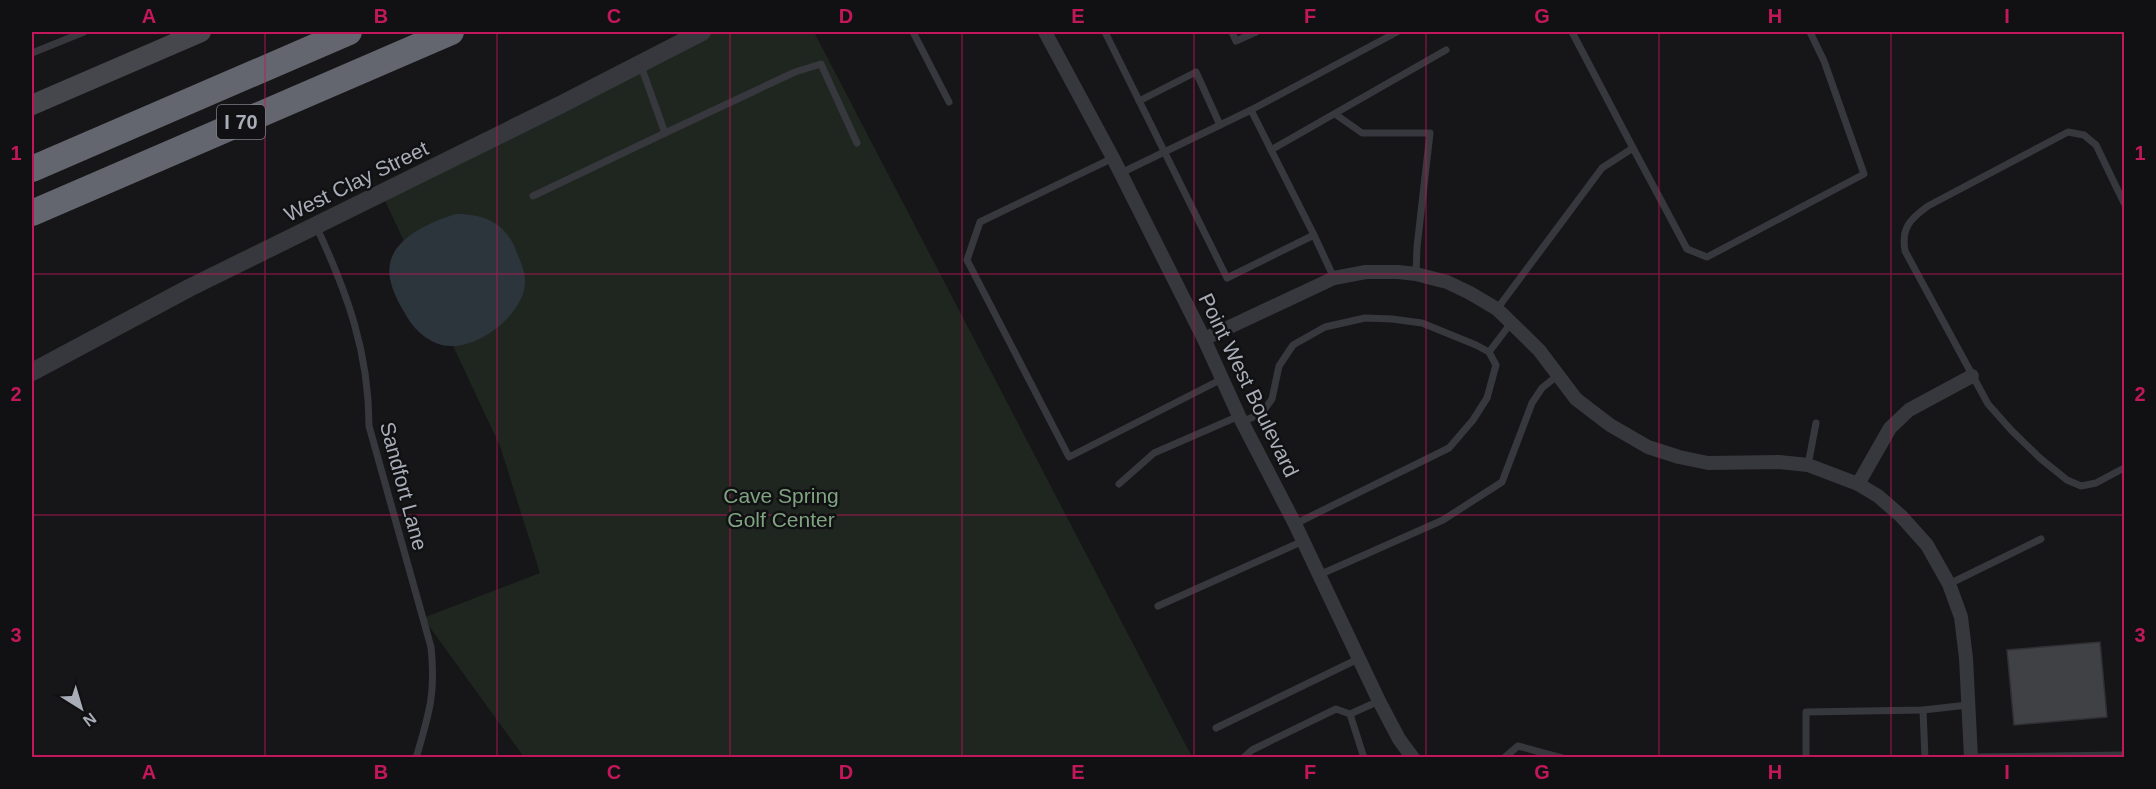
<svg xmlns="http://www.w3.org/2000/svg" width="2156" height="789" viewBox="0 0 2156 789" font-family="Arial,sans-serif">
<style>
.green{fill:#1e261f}
.water{fill:#2c353c}
.building{fill:#404145;stroke:#303034;stroke-width:1.5}
.lines{fill:none;stroke-linecap:round;stroke-linejoin:round}
.service{stroke:#37383d;stroke-width:7}
.minor{stroke:#37383d;stroke-width:14}
.tertiary{stroke:#37383d;stroke-width:18}
.secondary{stroke:#45474d;stroke-width:20}
.motorway{stroke:#63666e;stroke-width:26}
.grid{fill:none;stroke:#c2185b;stroke-width:1.5;stroke-opacity:0.55}
.labels{text-anchor:middle;dominant-baseline:central;stroke-width:5;stroke-linejoin:round;paint-order:stroke}
.shield{fill:#111113;stroke:#7b7e86;stroke-width:1.5}
.shield-label{font-size:20px;font-weight:bold;fill:#a8adb8}
.street-label{font-size:21px;fill:#a8adb8;stroke:#111113}
.park-label{font-size:21px;fill:#7fa381;stroke:#111113}
.neatline{fill:none;stroke:#c2185b;stroke-width:2}
.grid-label{font-size:20px;text-anchor:middle;font-weight:bold;fill:#c2185b}
</style>
<rect width="100%" height="100%" fill="#161618"/>
<path class="green" d="M699 32H814L1192 757H524L423 618 540 573 500 446 379 188Z"/>
<path class="water" d="M456 214C483 214 504 222 515 248 519 259 526 271 525 283 524 314 479 348 450 346 434 346 417 333 409 320 400 305 386 283 390 264 394 237 433 221 456 214Z"/>
<path class="building" d="M2100 642 2107 717 2014 725 2007 650Z"/>
<g class="lines">
<g class="service">
<path d="M913 32 949 102"/>
<path d="M1105 32 1227 278 1314 235 1334 278"/>
<path d="M1232 32 1236 41 1256 32"/>
<path d="M1572 32 1633 148"/>
<path d="M32 53 84 32"/>
<path d="M1139 101 1196 72 1220 125"/>
<path d="M1251 110 1397 32"/>
<path d="M1335 114 1362 133H1430L1417 247 1416 274"/>
<path d="M665 133 795 72 821 64 857 143"/>
<path d="M1271 150 1446 50"/>
<path d="M1113 158 980 222 967 260 1069 457 1222 379"/>
<path d="M1121 173 1251 110 1314 235"/>
<path d="M533 196 665 133 641 66"/>
<path d="M2124 203 2096 145 2084 135 2068 132 1928 206C1910 219 1901 228 1905 251L1988 404 2012 431 2041 459 2067 480 2081 486 2096 483 2124 468"/>
<path d="M316 226C347 292 369 352 369 426L431 647C436 694 429 714 416 758"/>
<path d="M1497 309 1602 168 1633 148 1687 249 1707 257 1864 174 1824 61 1810 32"/>
<path d="M1489 352 1511 323"/>
<path d="M1242 422 1262 413 1272 399 1279 366 1293 345 1325 327 1365 318 1392 319 1422 323 1476 345 1489 352 1496 365 1487 398 1473 420 1449 448 1295 524"/>
<path d="M1808 465 1816 423"/>
<path d="M1119 484 1154 453 1239 416"/>
<path d="M1319 575 1443 520 1502 482 1532 403 1542 388 1557 376"/>
<path d="M1949 584 2041 539"/>
<path d="M1158 606 1303 541"/>
<path d="M1923 710 1925 758"/>
<path d="M1350 714 1364 758"/>
<path d="M1216 728 1358 659"/>
<path d="M1971 757 2124 755"/>
<path d="M1243 758 1252 750 1336 709 1350 714 1379 701"/>
<path d="M1504 758 1518 746 1562 758"/>
<path d="M1806 758V712L1923 710 1968 705"/>
</g>
<g class="minor">
<path d="M1045 32 1113 158 1204 339 1239 416 1295 524 1379 701 1399 739 1413 758"/>
<path d="M1204 339 1334 278 1366 272H1398L1416 274 1447 282 1470 293 1497 309 1539 350 1576 399 1610 425 1648 447 1679 457 1708 463 1779 462 1808 465 1858 484 1878 496 1901 516 1927 545 1949 584 1961 617 1966 658 1971 758"/>
<path d="M1858 484 1890 428 1909 410 1972 376"/>
</g>
<path class="tertiary" d="M32 372 189 288 560 105 702 32"/>
<path class="secondary" d="M32 105 201 32"/>
<g class="motorway">
<path d="M32 169 349 32"/>
<path d="M32 213 451 32"/>
</g>
</g>
<path class="grid" d="M265 32V758M497 32V758M730 32V758M962 32V758M1194 32V758M1426 32V758M1659 32V758M1891 32V758M32 274H2124M32 515H2124"/>
<g class="labels">
<rect class="shield" x="217" y="105" width="48" height="34" rx="4.5"/>
<g class="shield-label">
<text x="241" y="122">I 70</text>
</g>
<g class="street-label">
<text transform="translate(356 181) rotate(-26)">West Clay Street</text>
<text transform="translate(1249 385) rotate(64)">Point West Boulevard</text>
<text transform="translate(404 486) rotate(75)">Sandfort Lane</text>
</g>
<g class="park-label">
<text x="781" y="495">Cave Spring<tspan x="781" dy="24">Golf Center</tspan></text>
</g>
</g>
<rect width="2156" height="789" fill="none" stroke="#111113" stroke-width="66"/>
<g transform="translate(81 708) rotate(143)" stroke="#111113" stroke-width="4.5" paint-order="stroke">
<path d="M0-4.5L10 22L0 15L-10 22Z" fill="#a8adb8"/>
<text y="-9" font-size="16" font-weight="bold" text-anchor="middle" fill="#a8adb8">N</text>
</g>
<rect x="33" y="33" width="2090" height="723" class="neatline"/>
<g class="grid-label">
<text x="149" y="23">A</text>
<text x="381" y="23">B</text>
<text x="614" y="23">C</text>
<text x="846" y="23">D</text>
<text x="1078" y="23">E</text>
<text x="1310" y="23">F</text>
<text x="1542" y="23">G</text>
<text x="1775" y="23">H</text>
<text x="2007" y="23">I</text>
<text x="16" y="160">1</text>
<text x="2140" y="160">1</text>
<text x="16" y="401">2</text>
<text x="2140" y="401">2</text>
<text x="16" y="642">3</text>
<text x="2140" y="642">3</text>
<text x="149" y="779">A</text>
<text x="381" y="779">B</text>
<text x="614" y="779">C</text>
<text x="846" y="779">D</text>
<text x="1078" y="779">E</text>
<text x="1310" y="779">F</text>
<text x="1542" y="779">G</text>
<text x="1775" y="779">H</text>
<text x="2007" y="779">I</text>
</g>
</svg>
